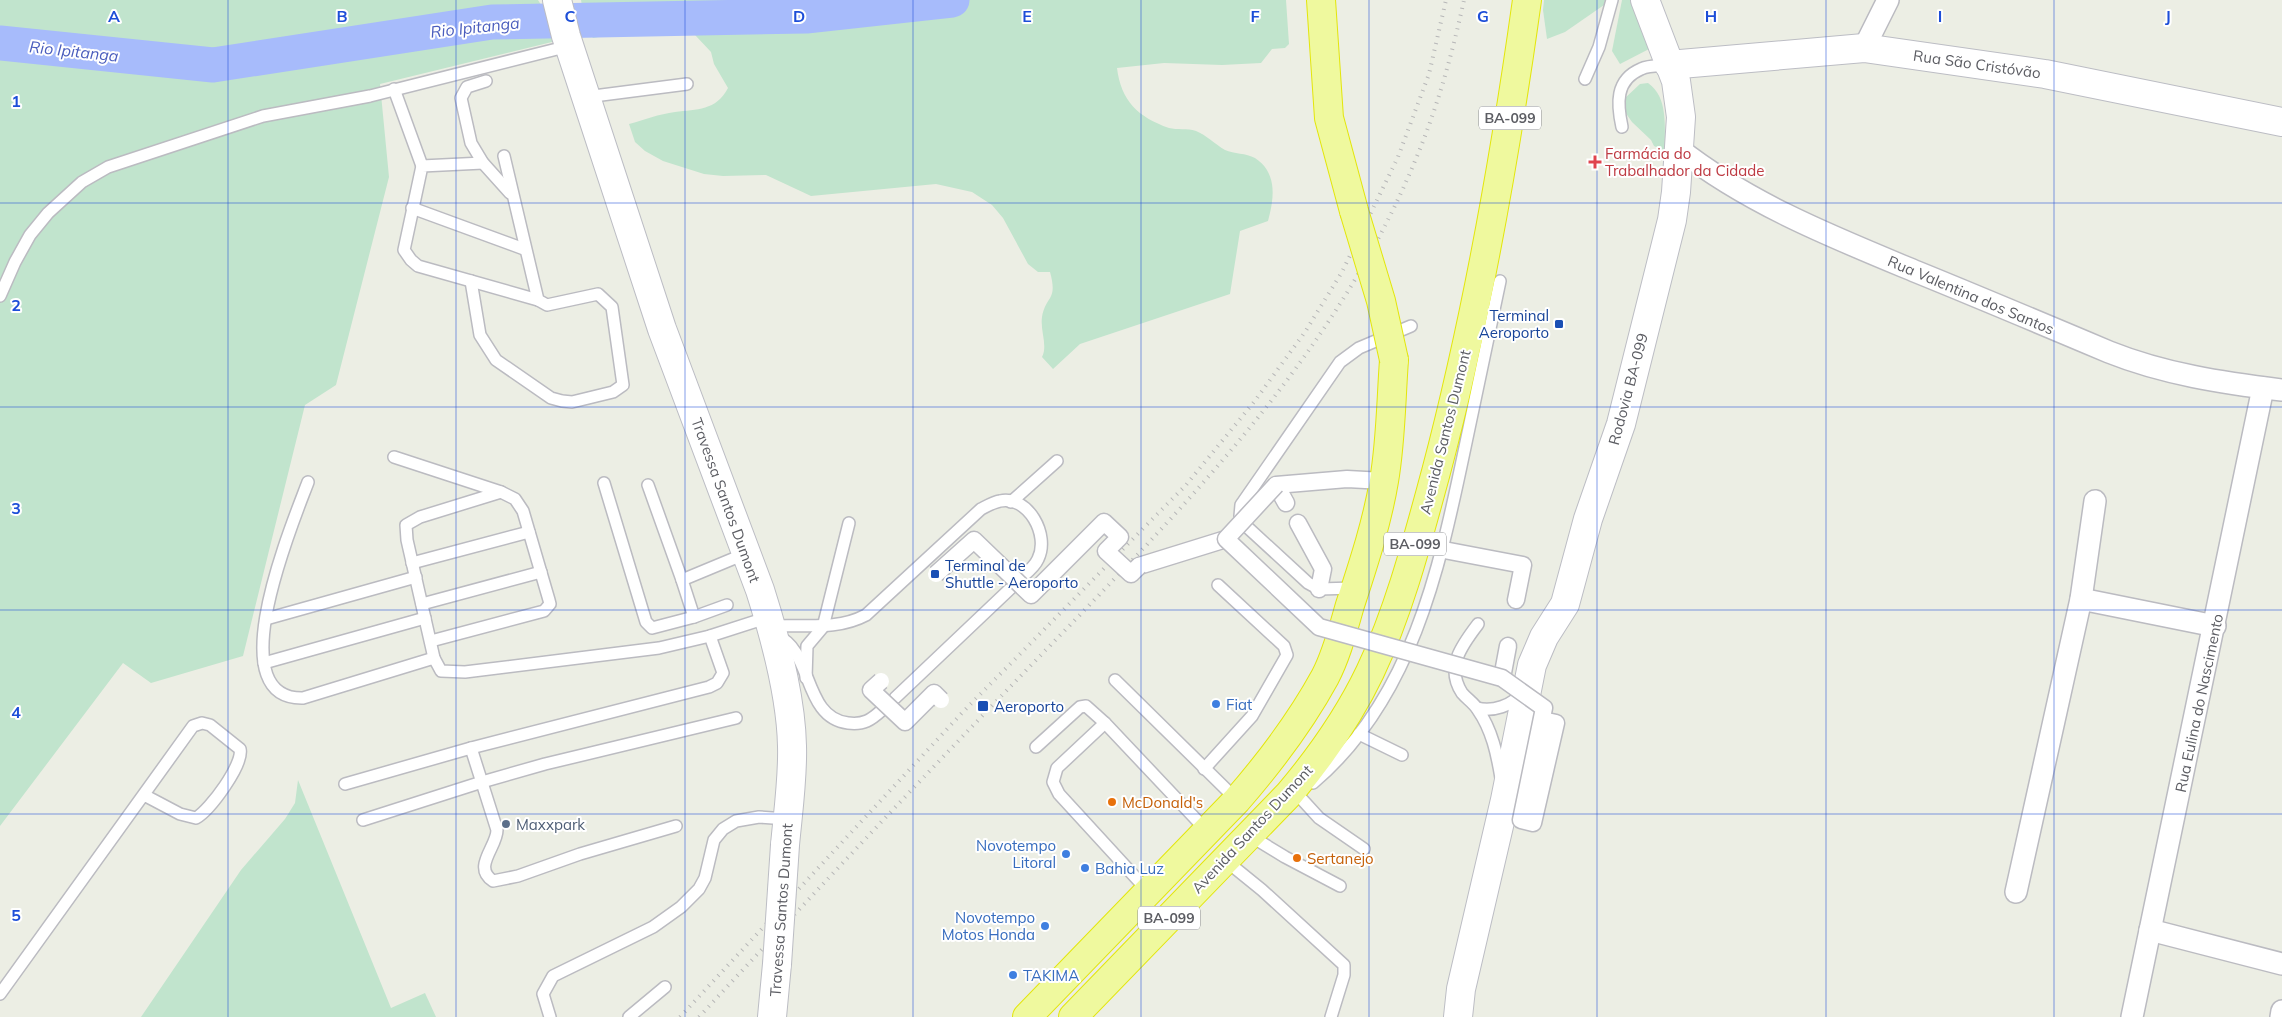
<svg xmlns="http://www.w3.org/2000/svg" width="2282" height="1017" viewBox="0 0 2282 1017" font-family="Mulish,sans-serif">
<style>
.green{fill:#c1e4cd}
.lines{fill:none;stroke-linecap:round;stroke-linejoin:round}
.river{stroke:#a7bbfb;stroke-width:35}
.service-casing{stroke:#bbbbc1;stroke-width:14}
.pedestrian-casing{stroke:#bbbbc1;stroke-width:19}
.minor-casing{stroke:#bbbbc1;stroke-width:24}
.secondary-casing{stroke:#bcbdc4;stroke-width:30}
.trunk-casing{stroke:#e3e60b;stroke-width:30}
.service{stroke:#fff;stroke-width:11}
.pedestrian{stroke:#fff;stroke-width:16}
.minor{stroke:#fff;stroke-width:21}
.secondary{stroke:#fff;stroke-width:28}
.trunk{stroke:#eff99e;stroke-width:28}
.rail{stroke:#b6b6b7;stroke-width:4;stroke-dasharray:1 6;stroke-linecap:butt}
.pedestrian-bridge-casing{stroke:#bbbbc1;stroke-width:19;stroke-linecap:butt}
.secondary-bridge-casing{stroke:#bcbdc4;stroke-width:30;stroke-linecap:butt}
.trunk-bridge-casing{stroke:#e3e60b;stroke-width:30;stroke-linecap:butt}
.pedestrian-bridge{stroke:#fff;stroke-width:16}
.secondary-bridge{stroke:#fff;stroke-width:28}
.trunk-bridge{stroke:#eff99e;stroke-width:28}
.grid{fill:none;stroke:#1d4ed8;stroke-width:1;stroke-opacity:0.55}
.health-dot{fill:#e0444e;stroke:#fff;stroke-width:2}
.transit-dot{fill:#1a4fb4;stroke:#fff;stroke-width:2}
.shop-dot{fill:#3f7fe0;stroke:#fff;stroke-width:2}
.food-dot{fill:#e8710a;stroke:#fff;stroke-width:2}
.service-dot{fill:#5c6f8a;stroke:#fff;stroke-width:2}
.labels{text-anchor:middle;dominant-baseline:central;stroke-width:4;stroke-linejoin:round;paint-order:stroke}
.shield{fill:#fff;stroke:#8d8e92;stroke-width:1}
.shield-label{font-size:14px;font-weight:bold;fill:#5c5d63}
.street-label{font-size:15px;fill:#5c5d63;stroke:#fff}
.health-label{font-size:15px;fill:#be3a42;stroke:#fff;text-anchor:start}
.transit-label{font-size:15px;fill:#164399;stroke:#fff;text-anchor:start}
.shop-label{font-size:15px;fill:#366cbe;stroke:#fff;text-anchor:start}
.food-label{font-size:15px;fill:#c56008;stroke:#fff;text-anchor:start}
.service-label{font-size:15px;fill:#4e5e75;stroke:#fff;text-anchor:start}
.water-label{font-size:16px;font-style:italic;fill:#4a5dbd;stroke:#fff}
.grid-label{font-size:16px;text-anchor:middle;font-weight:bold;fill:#1d4ed8;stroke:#fff;stroke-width:4;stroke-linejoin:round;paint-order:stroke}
</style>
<rect width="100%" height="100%" fill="#eceee4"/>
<g class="green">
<path d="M0 0H538L543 8 549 12 556 41 380 84 389 177 336 385 305 405 243 656 151 683 123 663 0 826Z"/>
<path d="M581 0H1286L1289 44 1285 48 1272 49 1261 63 1222 65 1164 63 1117 68C1121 101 1138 117 1169 128 1177 130 1187 128 1196 131 1206 135 1215 144 1225 150 1234 154 1246 153 1255 158 1278 173 1274 199 1268 221L1240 231 1230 294 1080 344 1053 369 1042 357C1048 345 1040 331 1042 317 1046 295 1058 301 1050 272H1038L1028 264 1003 218 992 205 972 192 936 184 811 196 766 175 723 176 704 174 663 161 645 151 635 142 629 124C644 120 659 114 675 112 697 109 716 111 728 88L714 64 711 52 695 35 671 30 627 32 593 38 586 29Z"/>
<path d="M1544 0H1605L1604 5 1565 32 1547 39 1543 10Z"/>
<path d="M1622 0H1630L1651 48 1620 64 1612 51Z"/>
<path d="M1648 83C1669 98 1664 127 1665 151L1654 146 1651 140 1632 122 1625 112 1624 99 1640 84Z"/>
<path d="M298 780 391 1008 425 993 436 1017H141L241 870 285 819 295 803Z"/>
</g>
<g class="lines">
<path class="river" d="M0 43 213 65 492 22 806 16 952 0"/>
<g class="service-casing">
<g id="service">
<path d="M1585 79 1599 47 1612 0"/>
<path d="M486 81 467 87 461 98 471 143 483 163 510 193"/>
<path d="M394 89 422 166"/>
<path d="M586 97 687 84"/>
<path d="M1622 127C1617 104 1615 80 1641 69 1649 65 1661 66 1669 65"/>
<path d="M483 163 422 166 404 250 411 260 418 266 538 300"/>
<path d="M412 208 524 249"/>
<path d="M471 281 480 335 496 360 551 398 562 401 572 402 613 392 623 385 612 307 598 294 547 305 538 300 504 156"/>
<path d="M0 296 15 262 30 235 48 213 82 182 108 167 263 116 370 96 569 46"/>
<path d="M394 457 501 492 515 499 523 511 549 600 550 604 544 611 431 641"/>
<path d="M308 482C294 520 217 700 303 698L434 658"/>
<path d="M604 483 646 622 652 628 694 617 682 580 747 553"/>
<path d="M648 485 682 580"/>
<path d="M501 492 420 517 406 525 407 540 434 658 441 671 465 672 659 648 710 636 769 617"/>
<path d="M1011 502 1057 461"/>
<path d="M412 563 529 532"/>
<path d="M1354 588 1319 589 1308 583 1246 526 1240 516 1241 505 1340 362 1359 348 1411 326"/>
<path d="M422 604 541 572"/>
<path d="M694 617 727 605"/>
<path d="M266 619 416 577"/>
<path d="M1478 624C1462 645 1445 667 1462 693 1467 699 1474 703 1478 710 1492 730 1497 754 1501 778"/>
<path d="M771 626C804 624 836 631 866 615L981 509C987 506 994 502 1000 501 1028 495 1050 535 1038 559 1035 566 1029 571 1023 576"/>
<path d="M777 636C813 650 803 718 848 723 864 725 871 720 882 710"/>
<path d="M264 663 425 618"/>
<path d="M806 678 807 646 823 627 849 523"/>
<path d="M1115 680 1237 800"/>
<path d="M895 698 1012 587"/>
<path d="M1477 708C1492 712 1513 706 1522 692"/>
<path d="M1105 723 1057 768 1053 782 1059 794 1148 891"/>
<path d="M1359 734 1402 755"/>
<path d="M1036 747 1080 707 1086 706 1105 723 1207 831"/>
<path d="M471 748 497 830C497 847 472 867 493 881L518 876 580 854 676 826"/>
<path d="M1204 769 1252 716 1287 655 1284 646 1218 585"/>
<path d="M1313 783C1411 700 1439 571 1464 452 1476 395 1488 338 1500 281"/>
<path d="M345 784 471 748 709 687 717 683 723 673 710 636"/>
<path d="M1298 795 1319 818 1364 849"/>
<path d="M363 820 482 782 545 764 736 718"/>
<path d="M1249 835 1285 857 1340 886"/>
<path d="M1225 860 1262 890 1344 965V975L1331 1017"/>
<path d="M0 994 193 726 202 723 210 725 240 749C244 764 210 810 196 818L180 814 144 795"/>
<path d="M550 1017 543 994 553 976 653 927 681 907 699 889 705 878 714 840 723 829 736 821 759 817 787 819"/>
<path d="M629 1017 665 987"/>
</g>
</g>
<g class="pedestrian-casing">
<g id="pedestrian">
<path d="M1286 503 1276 485 1347 479 1384 481"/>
<path d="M1298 523 1323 569 1319 589"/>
<path d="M1444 550 1523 565 1516 600"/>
<path d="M1139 566 1226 539"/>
<path d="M1502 678 1508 646"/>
</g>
</g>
<g class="minor-casing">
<g id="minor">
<path d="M1864 48 1888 0"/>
<path d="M1679 149C1749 204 1835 238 1917 272 1981 298 2045 325 2109 352 2164 374 2223 383 2282 390"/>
<path d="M2081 599 2215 626"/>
<path d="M2016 892 2081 599 2095 501"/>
<path d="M2150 930 2282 964"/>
<path d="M2132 1017 2263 388"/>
<path d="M2281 1017 2282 1011"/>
</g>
</g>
<g class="secondary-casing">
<g id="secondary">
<path d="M557 0 566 36 662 329 760 590C775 637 791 696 792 746 793 778 788 812 785 845"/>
<path d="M1669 65 1864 48 2045 74 2282 122"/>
<path d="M772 1017 777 964"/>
<path d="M1458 1017 1461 989 1505 800 1532 665 1544 637 1565 604 1588 519 1621 424 1672 220 1676 192 1681 117 1676 81 1645 0"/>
</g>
</g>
<g class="trunk-casing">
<g id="trunk">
<path d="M1321 0 1329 118 1354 211"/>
<path d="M1027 1017 1237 800C1270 762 1301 721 1325 677 1337 654 1343 629 1350 605 1363 565 1377 523 1384 481 1391 441 1391 400 1394 360"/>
<path d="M1073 1017 1289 794C1321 756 1349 716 1370 672 1400 609 1418 538 1436 472 1477 317 1505 158 1527 0"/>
</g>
</g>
<use href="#service" class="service"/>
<use href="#pedestrian" class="pedestrian"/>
<use href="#minor" class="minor"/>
<use href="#secondary" class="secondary"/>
<use href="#trunk" class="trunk"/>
<g class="rail">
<path d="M680 1017 961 714 1186 485 1254 402 1305 332 1342 272 1398 157 1429 74 1446 0"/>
<path d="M699 1017C802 906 905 796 1010 687 1163 528 1329 369 1415 161 1437 109 1452 55 1464 0"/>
</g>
<g class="pedestrian-bridge-casing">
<g id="pedestrian-bridge">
<path d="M1276 485 1226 539 1319 627 1502 678 1544 708 1521 820 1533 823 1556 723 1547 721 1528 808"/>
<path d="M936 574 974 540 1031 595 1104 522 1120 537 1106 551 1131 574 1139 566"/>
<path d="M881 681 871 690 905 722 934 693 941 700"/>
</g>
</g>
<g class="secondary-bridge-casing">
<path id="secondary-bridge" d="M777 964 785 845"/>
</g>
<g class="trunk-bridge-casing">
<path id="trunk-bridge" d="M1354 211 1381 301 1394 360"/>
</g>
<use href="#pedestrian-bridge" class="pedestrian-bridge"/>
<use href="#secondary-bridge" class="secondary-bridge"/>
<use href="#trunk-bridge" class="trunk-bridge"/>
</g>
<path class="grid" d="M228 0V1017M456 0V1017M685 0V1017M913 0V1017M1141 0V1017M1369 0V1017M1597 0V1017M1826 0V1017M2054 0V1017M0 203H2282M0 407H2282M0 610H2282M0 814H2282"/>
<path class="health-dot" d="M1592.5 154.5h5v5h5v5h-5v5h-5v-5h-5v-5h5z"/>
<g class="transit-dot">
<rect x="1554" y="319" width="10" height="10" rx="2.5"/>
<rect x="930" y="569" width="10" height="10" rx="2.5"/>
<rect x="977" y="700" width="12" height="12" rx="2.5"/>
</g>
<g class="shop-dot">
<circle cx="1216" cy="704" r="5"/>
<circle cx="1066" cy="854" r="5"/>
<circle cx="1085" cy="868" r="5"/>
<circle cx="1045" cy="926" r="5"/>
<circle cx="1013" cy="975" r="5"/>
</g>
<g class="food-dot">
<circle cx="1112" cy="802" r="5"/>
<circle cx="1297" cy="858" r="5"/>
</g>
<circle class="service-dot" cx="506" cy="824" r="5"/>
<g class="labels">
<g class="shield">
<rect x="1479" y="106.5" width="62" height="23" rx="4"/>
<rect x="1384" y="532.5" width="62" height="23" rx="4"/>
<rect x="1138" y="906.5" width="62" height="23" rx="4"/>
</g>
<g class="shield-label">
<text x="1510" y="118">BA-099</text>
<text x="1415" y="544">BA-099</text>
<text x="1169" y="918">BA-099</text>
</g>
<g class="street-label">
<text transform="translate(1977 64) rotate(8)">Rua São Cristóvão</text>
<text transform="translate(1971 295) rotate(23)">Rua Valentina dos Santos</text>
<text transform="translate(1628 389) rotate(-75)">Rodovia BA-099</text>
<text transform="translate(1445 432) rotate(-76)">Avenida Santos Dumont</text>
<text transform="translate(726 500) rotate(70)">Travessa Santos Dumont</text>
<text transform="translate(2199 703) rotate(-78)">Rua Eulina do Nascimento</text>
<text transform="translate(1252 829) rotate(-47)">Avenida Santos Dumont</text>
<text transform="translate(781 910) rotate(-86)">Travessa Santos Dumont</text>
</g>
<g class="health-label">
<text x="1605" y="153">Farmácia do<tspan x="1605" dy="17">Trabalhador da Cidade</tspan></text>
</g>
<g class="transit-label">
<text x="1549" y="315" text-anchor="end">Terminal<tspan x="1549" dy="17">Aeroporto</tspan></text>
<text x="945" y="565">Terminal de<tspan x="945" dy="17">Shuttle - Aeroporto</tspan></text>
<text x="994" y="706">Aeroporto</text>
</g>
<g class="shop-label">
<text x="1226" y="704">Fiat</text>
<text x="1056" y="845" text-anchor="end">Novotempo<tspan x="1056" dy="17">Litoral</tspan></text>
<text x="1095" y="868">Bahia Luz</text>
<text x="1035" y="917" text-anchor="end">Novotempo<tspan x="1035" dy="17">Motos Honda</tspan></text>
<text x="1023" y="975">TAKIMA</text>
</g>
<g class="food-label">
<text x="1122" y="802">McDonald's</text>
<text x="1307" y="858">Sertanejo</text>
</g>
<g class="service-label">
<text x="516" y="824">Maxxpark</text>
</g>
<g class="water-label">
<text transform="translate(475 27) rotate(-6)">Rio Ipitanga</text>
<text transform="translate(74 51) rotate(6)">Rio Ipitanga</text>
</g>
</g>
<g class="grid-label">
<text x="114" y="22">A</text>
<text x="342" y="22">B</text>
<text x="570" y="22">C</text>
<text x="799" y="22">D</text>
<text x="1027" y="22">E</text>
<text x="1255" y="22">F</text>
<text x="1483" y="22">G</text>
<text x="1711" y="22">H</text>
<text x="1940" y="22">I</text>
<text x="2168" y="22">J</text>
<text x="16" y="107">1</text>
<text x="16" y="311">2</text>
<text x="16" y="514">3</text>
<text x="16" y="718">4</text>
<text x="16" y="921">5</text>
</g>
</svg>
